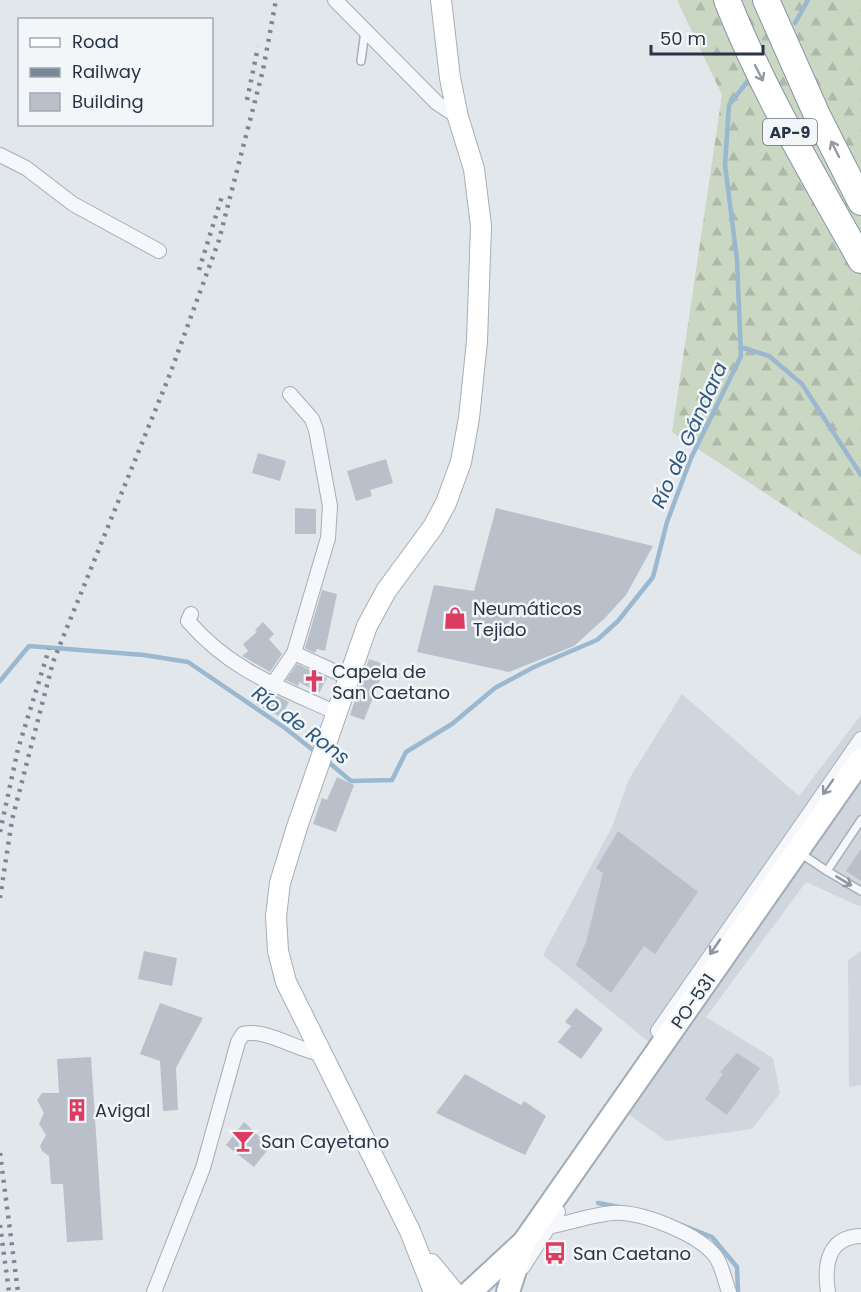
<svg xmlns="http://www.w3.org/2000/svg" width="861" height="1292" viewBox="0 0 861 1292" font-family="Poppins,sans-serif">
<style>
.built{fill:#d0d6de}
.forest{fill:url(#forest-firs)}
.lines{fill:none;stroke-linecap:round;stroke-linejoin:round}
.stream{stroke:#9ab8cf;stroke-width:4.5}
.building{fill:#b9c0ca}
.service-casing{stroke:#a6aeb7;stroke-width:10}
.minor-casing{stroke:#a6aeb7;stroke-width:16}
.secondary-casing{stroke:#a6aeb7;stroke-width:22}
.primary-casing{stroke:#a0acb9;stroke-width:26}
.motorway-casing{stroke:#8895a4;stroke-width:28}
.service{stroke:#f6f7fa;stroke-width:7}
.minor{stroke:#f6f7fa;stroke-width:14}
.secondary{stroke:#fff;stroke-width:20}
.primary{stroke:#fff;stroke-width:22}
.motorway{stroke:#fff;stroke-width:26}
.rail{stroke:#7a8797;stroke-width:4.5;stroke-dasharray:3 6;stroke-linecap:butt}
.oneway{stroke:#949aa2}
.oneway2{stroke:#8f96a0}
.labels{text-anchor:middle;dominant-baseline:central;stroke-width:5;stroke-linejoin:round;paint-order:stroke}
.shield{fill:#f2f6f9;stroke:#656f7c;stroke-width:1.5}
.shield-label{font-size:16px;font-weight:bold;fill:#283546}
.poi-label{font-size:18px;fill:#283546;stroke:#f2f6f9;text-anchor:start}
.street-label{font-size:18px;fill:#283546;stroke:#f2f6f9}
.water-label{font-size:20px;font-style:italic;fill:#2e587e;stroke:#f2f6f9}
</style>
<defs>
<pattern id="forest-firs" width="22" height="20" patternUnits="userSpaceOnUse" patternTransform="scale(1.5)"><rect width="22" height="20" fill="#c9d7c3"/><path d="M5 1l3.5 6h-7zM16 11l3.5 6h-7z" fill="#adb9a9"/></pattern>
</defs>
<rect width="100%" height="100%" fill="#e2e7ec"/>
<g class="built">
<path d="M682 694 799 796 861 715V907L806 882 706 1017 773 1058 780 1093 752 1129 666 1141 610 1101 650 1043 543 955 612 827 629 779Z"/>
<path d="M861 951V1085L849 1087 848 960Z"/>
</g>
<path class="forest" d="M677 0H861V556L672 432 722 95Z"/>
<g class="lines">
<g class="stream">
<path d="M795 23 808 0"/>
<path d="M740 347 769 356 802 384 861 475"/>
<path d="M0 681 29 646 144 655 188 662 285 728 318 754"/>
<path d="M327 761 351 781 392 780 406 752 452 724 495 688 534 667 597 640 618 621 653 577 667 522 691 458 741 356 737 260 725 165 729 105 747 82"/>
<path d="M598 1203 619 1207"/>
<path d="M659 1216 712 1237 737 1267 738 1292"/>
</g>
</g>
<g class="building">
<path d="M258 453 286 461 280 481 252 473Z"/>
<path d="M386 459 393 483 370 490 372 496 356 501 347 471Z"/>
<path d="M295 508 316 509V534H295Z"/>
<path d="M496 508 653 546 626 595 605 618 574 646 509 672 417 652 434 585 474 591Z"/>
<path d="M322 590 337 594 325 651 317 649 315 653 305 648Z"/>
<path d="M263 622 274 634 269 639 282 654 270 672 242 656 248 651 243 644 257 632 255 630Z"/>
<path d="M369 659 386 665 364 720 350 715Z"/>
<path d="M297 664 327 678 319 693 299 682 298 686 286 680Z"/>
<path d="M264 689 289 702 281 717 256 704Z"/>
<path d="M337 777 354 785 336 832 313 824 322 798 327 800Z"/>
<path d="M618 831 698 892 655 954 644 946 611 993 576 965 586 942 603 873 596 868Z"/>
<path d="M861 849V881L846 871Z"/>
<path d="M144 951 177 958 172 986 138 979Z"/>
<path d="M160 1003 203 1018 176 1068 178 1110 163 1111 160 1061 140 1054Z"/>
<path d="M576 1008 603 1029 581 1059 558 1042 571 1026 565 1022Z"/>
<path d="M737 1053 760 1068 727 1115 705 1099 723 1074 720 1072Z"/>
<path d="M91 1057 103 1240 67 1242 63 1184H51L49 1156 42 1151 40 1146 46 1135 39 1124 44 1113 37 1100 42 1093H59L57 1059Z"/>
<path d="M465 1074 521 1105 524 1101 546 1116 525 1155 436 1113Z"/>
<path d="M244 1122 270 1147 254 1167 226 1145Z"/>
</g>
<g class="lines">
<g class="service-casing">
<g id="service">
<path d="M361 61 365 31"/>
<path d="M806 857 827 871 861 820"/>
<path d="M827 871 861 891"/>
</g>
</g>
<g class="minor-casing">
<g id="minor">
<path d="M335 0 437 103 458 117"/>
<path d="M0 155 26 168 73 204 159 251"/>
<path d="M191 614 188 621C231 671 280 687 337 713"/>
<path d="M294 653 349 678"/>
<path d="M273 684 294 653 328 538 330 506 316 430 312 419 290 394"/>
<path d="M658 1031 861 739"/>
<path d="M548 1227C569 1223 591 1215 612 1213 641 1211 699 1234 716 1257 722 1266 725 1281 729 1292"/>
<path d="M523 1267 558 1212"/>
<path d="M154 1292 203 1168 238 1042 243 1034C264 1028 297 1050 321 1054"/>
<path d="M828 1292C824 1266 827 1237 861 1236"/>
</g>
</g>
<g class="secondary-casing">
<g id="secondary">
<path d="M431 1264 454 1292"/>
<path d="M434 1292 410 1231 286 982 278 951 276 916 280 883 297 827 367 626 386 591 433 527 446 503 461 462 469 418 477 341 481 226 474 169 458 117 450 78 441 0"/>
</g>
</g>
<g class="primary-casing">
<g id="primary">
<path d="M470 1292 524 1242 861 760"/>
<path d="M508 1292 524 1242"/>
</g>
</g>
<g class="motorway-casing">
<g id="motorway">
<path d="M727 0C763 91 813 175 861 260"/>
<path d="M766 0 817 115 861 202"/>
</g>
</g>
<use href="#service" class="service"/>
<use href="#minor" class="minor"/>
<use href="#secondary" class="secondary"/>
<use href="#primary" class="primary"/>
<use href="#motorway" class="motorway"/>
<g class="rail">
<path d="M247 100 258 47"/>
<path d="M199 270 223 193"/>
<path d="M0 832 18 749 49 649"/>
<path d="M0 898 12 820 53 662 170 374 219 240 263 70 276 0"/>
<path d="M0 1153 18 1292"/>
<path d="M0 1225 9 1292"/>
</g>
</g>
<defs><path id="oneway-shaft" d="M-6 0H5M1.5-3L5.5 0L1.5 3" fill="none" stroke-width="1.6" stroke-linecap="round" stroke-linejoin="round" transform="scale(1.5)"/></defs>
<g class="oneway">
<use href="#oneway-shaft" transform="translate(759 73) rotate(63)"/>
<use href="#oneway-shaft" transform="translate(835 149) rotate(-117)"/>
</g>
<g class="oneway2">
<use href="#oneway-shaft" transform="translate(828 787) rotate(125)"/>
<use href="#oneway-shaft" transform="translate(844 881) rotate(31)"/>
<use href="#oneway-shaft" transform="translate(715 947) rotate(124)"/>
</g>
<defs>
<g id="shop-bare" transform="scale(1.8)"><path d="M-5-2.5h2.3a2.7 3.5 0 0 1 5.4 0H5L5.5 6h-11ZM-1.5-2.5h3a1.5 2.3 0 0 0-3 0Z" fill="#db3d60" stroke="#f2f6f9" stroke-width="2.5" paint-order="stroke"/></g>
<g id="church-bare" transform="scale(1.8)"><path d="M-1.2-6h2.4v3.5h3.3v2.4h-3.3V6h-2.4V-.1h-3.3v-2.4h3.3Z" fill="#db3d60" stroke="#f2f6f9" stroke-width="2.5" paint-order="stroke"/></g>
<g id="building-bare" transform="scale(1.8)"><path d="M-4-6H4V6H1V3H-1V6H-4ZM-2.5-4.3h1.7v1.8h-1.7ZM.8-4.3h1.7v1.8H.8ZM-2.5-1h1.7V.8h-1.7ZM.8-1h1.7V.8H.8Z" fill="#db3d60" stroke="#f2f6f9" stroke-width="2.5" paint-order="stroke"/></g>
<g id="bar-bare" transform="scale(1.8)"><path d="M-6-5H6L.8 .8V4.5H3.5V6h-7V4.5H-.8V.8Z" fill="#db3d60" stroke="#f2f6f9" stroke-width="2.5" paint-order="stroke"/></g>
<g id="bus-bare" transform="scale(1.8)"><path d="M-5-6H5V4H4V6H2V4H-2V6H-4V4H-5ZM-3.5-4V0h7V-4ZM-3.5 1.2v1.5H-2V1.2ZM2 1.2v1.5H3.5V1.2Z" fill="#db3d60" stroke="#f2f6f9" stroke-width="2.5" paint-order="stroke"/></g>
</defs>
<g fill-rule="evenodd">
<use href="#shop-bare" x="455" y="618"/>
<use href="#church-bare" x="314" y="681"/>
<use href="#building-bare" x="77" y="1110"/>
<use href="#bar-bare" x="243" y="1141"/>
<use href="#bus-bare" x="555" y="1253"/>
</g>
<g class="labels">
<rect class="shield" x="763" y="119" width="54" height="26" rx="4.5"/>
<g class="shield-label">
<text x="790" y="132">AP-9</text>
</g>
<g class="poi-label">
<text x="473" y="608">Neumáticos<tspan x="473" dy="21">Tejido</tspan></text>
<text x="332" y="671">Capela de<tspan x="332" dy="21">San Caetano</tspan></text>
<text x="95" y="1110">Avigal</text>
<text x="261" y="1141">San Cayetano</text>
<text x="573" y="1253">San Caetano</text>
</g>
<g class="street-label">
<text transform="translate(693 1001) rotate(-55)">PO-531</text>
</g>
<g class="water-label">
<text transform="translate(689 435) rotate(-66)">Río de Gándara</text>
<text transform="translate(301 725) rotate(37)">Río de Rons</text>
</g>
</g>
<rect x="18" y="18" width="195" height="108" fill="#f2f6f9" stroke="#a1a9b1" stroke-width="1.5"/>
<rect x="30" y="38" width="30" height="9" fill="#ffffff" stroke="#a1a9b1" stroke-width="1.5"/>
<text x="72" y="48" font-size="18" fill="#283546">Road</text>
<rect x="30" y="68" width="30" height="9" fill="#7a8797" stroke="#a1a9b1" stroke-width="1.5"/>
<text x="72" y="78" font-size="18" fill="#283546">Railway</text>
<rect x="30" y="93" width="30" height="18" fill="#b9c0ca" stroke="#a1a9b1" stroke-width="1.5"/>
<text x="72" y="108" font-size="18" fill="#283546">Building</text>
<path d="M651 45v9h112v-9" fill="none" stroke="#283546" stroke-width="3"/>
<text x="660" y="45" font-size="18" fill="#283546" stroke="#f2f6f9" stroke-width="4.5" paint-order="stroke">50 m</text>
</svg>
